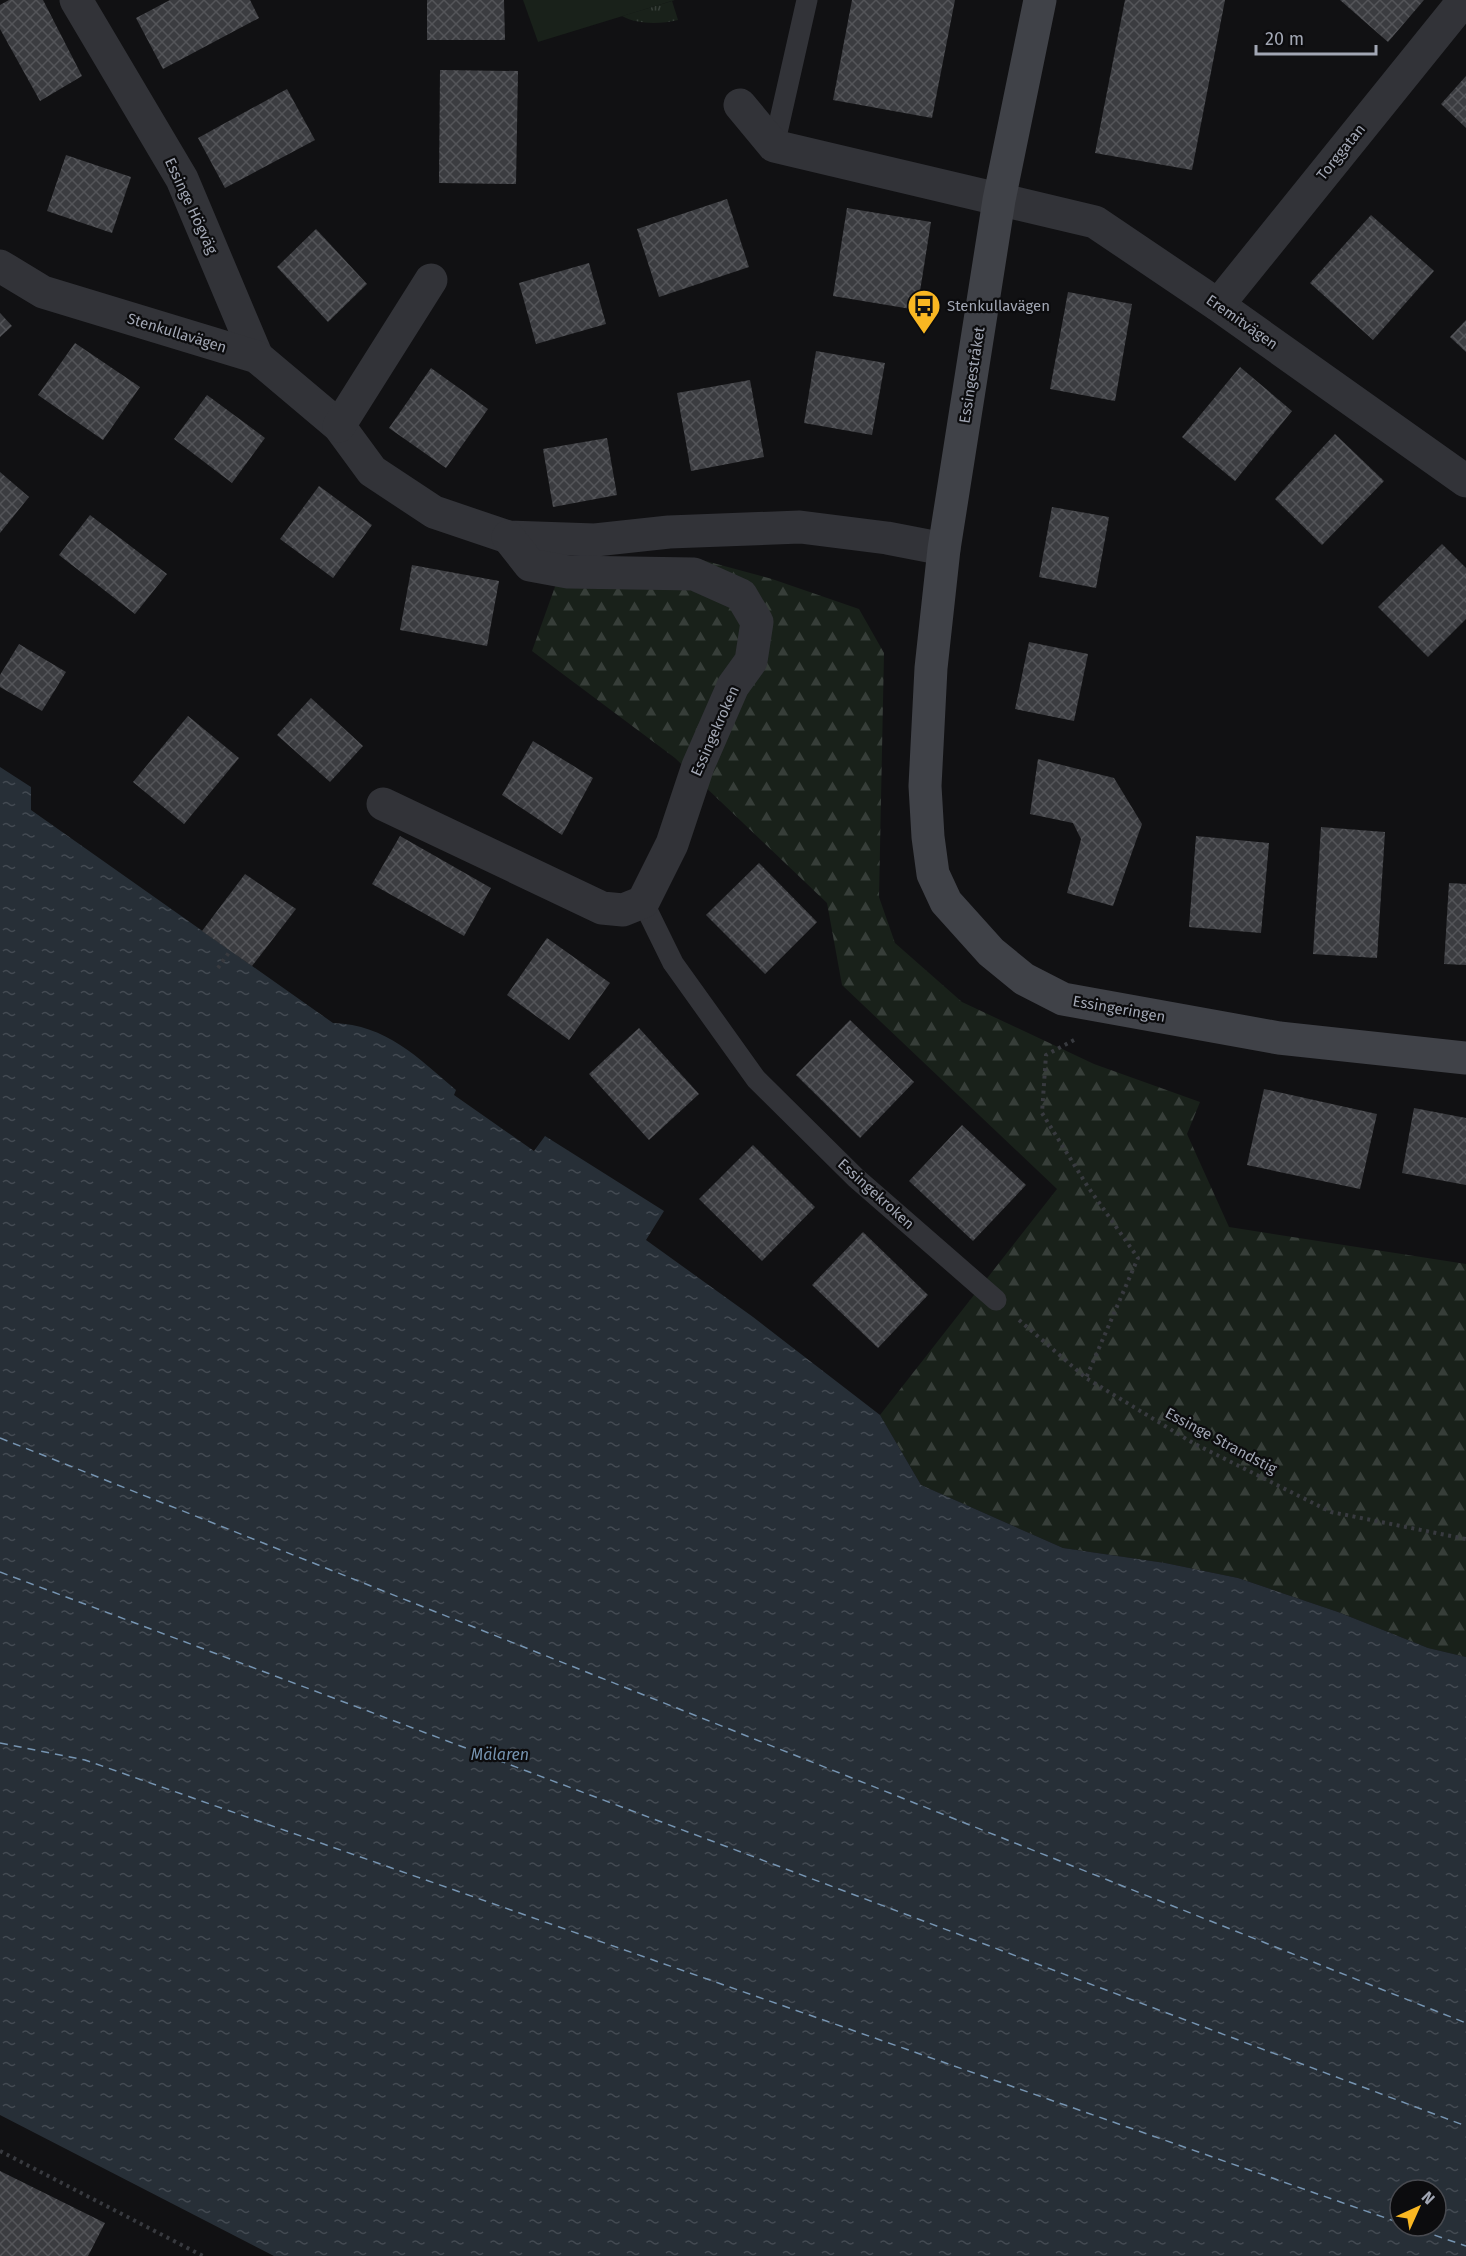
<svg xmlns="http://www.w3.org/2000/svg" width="1466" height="2256" viewBox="0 0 1466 2256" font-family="'Fira Sans',sans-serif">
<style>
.grass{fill:url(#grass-tufts)}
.forest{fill:url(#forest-firs)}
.pitch{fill:#19211a}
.water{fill:url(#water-ripples);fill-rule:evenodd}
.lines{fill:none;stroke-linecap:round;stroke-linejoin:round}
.ferry{stroke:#7694b1;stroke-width:1.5;stroke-dasharray:8 6;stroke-linecap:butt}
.building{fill:url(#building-cross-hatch)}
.path{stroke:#383a3f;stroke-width:4;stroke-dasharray:3 4.5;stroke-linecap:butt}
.lane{stroke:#323338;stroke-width:21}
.street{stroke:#323338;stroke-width:33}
.secondary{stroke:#404248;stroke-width:33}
.labels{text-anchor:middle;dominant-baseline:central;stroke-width:4.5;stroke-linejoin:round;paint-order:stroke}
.street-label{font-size:15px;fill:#a2a7b4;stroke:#0c0c0e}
.poi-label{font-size:15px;fill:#a2a7b4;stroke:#0c0c0e;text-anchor:start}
.water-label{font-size:16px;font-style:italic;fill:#7694b1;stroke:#0c0c0e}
</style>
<defs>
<pattern id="grass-tufts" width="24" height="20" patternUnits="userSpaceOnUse" patternTransform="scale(1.5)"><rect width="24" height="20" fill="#19211a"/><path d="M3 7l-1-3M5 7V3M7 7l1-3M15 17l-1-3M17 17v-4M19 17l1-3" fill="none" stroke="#373e39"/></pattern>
<pattern id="forest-firs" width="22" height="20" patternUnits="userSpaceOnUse" patternTransform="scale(1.5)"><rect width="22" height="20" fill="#19211a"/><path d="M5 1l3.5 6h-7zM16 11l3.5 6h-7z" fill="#373e39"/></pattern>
<pattern id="water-ripples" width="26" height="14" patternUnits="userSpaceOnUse" patternTransform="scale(1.5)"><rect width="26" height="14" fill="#272f37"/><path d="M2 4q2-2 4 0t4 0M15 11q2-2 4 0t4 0" fill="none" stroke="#434a52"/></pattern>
<pattern id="building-cross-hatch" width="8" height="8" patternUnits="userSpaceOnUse" patternTransform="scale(1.5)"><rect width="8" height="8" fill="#3b3c40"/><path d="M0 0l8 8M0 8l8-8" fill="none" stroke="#545559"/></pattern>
</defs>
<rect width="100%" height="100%" fill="#111113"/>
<path class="grass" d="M672 1 678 20C661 24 638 25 622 16Z"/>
<path class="forest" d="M566 556 702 560 772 579 859 609 884 653 879 897 895 943 962 1002 1094 1064 1200 1102 1187 1134 1229 1227 1466 1264V1657L1428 1648 1338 1612 1238 1578 1165 1563 1063 1548 921 1485 880 1415 1057 1189 842 985 827 903 675 758 532 651Z"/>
<path class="pitch" d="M523 0H675L538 42Z"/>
<path class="water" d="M0 767 31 787V810L333 1023C387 1025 417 1057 456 1090L454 1095 534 1151 545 1136 664 1211 646 1240 753 1317 880 1415 921 1485 1063 1548 1165 1563 1238 1578 1338 1612 1428 1648 1466 1657V2256H274L0 2115ZM1400 2190H1436V2226H1400Z"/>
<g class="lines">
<g class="ferry">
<path d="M0 1438 1466 2023"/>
<path d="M0 1572 1466 2126"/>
<path d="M0 1743 85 1760 1400 2223"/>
<path d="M1408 2226 1466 2246"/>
</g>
</g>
<g class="building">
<path d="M9 0H43L82 76 40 101 0 29V5Z"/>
<path d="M170 0H250L259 18 163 69 136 18Z"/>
<path d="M427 0H504L505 40H427Z"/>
<path d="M852 0H955L932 118 833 100Z"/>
<path d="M1125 0H1225L1192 170 1095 153Z"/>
<path d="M1340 0H1424L1388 42Z"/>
<path d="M440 70 518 71 516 184 439 183Z"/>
<path d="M1466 76V128L1441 104Z"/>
<path d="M287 89 315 140 225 188 198 138Z"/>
<path d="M66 155 131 177 112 233 47 211Z"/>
<path d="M727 199 749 267 659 297 637 229Z"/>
<path d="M847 208 931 222 917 310 833 296Z"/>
<path d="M1371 215 1434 271 1373 340 1310 283Z"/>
<path d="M316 229 367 284 328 322 277 267Z"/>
<path d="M589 263 606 324 536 344 519 283Z"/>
<path d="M1068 292 1132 304 1115 401 1050 389Z"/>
<path d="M0 313 12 326 0 337Z"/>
<path d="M1466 320V352L1450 337Z"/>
<path d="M75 343 140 387 103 440 38 395Z"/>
<path d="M816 351 885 363 872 435 804 423Z"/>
<path d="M1240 367 1292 411 1235 481 1182 437Z"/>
<path d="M431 368 488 409 446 468 389 428Z"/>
<path d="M750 380 764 457 691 471 677 393Z"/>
<path d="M207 395 265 438 232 483 174 439Z"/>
<path d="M1335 434 1384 481 1322 545 1275 499Z"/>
<path d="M607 438 617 495 553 507 543 449Z"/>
<path d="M0 472 29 497 0 533Z"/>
<path d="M319 486 372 525 333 578 280 539Z"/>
<path d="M1052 507 1109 517 1096 588 1039 577Z"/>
<path d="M90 515 167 574 135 614 59 555Z"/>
<path d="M1442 544 1466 568V619L1428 657 1378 607Z"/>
<path d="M412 565 499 581 487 646 400 630Z"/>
<path d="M1029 642 1088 654 1074 721 1015 709Z"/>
<path d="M19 644 66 672 42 711 0 687V675Z"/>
<path d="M311 698 363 746 330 782 277 735Z"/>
<path d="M188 716 239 758 184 824 133 782Z"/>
<path d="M533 741 593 778 562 835 502 795Z"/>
<path d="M1038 759 1114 778 1142 824 1113 906 1067 893 1081 839 1073 823 1030 814Z"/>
<path d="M1321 827 1385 832 1377 958 1313 954Z"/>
<path d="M400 836 491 888 464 936 372 884Z"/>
<path d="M1196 836 1269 843 1261 933 1189 927Z"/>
<path d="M759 863 817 922 765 974 706 915Z"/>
<path d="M245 874 296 909 252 966 202 931Z"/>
<path d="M1449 883 1466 884V965L1444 964Z"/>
<path d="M547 938 610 983 569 1040 507 995Z"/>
<path d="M850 1020 914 1082 860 1138 796 1075Z"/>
<path d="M639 1028 699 1094 649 1140 589 1074Z"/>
<path d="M1264 1089 1377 1114 1360 1189 1247 1165Z"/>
<path d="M1414 1108 1466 1118V1185L1402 1173Z"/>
<path d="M962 1125 1026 1185 973 1241 909 1181Z"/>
<path d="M753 1145 815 1207 762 1261 699 1199Z"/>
<path d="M863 1232 928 1295 878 1348 812 1285Z"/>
<path d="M0 2171 105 2223 88 2256H0Z"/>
</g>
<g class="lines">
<g class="path">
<path d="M218 968 230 951"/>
<path d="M1074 1040 1046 1055 1042 1113 1088 1187 1138 1258 1086 1378"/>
<path d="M1019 1320 1086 1378 1193 1443 1331 1512 1466 1539"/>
<path d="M0 2151 203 2256"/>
</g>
<g class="lane">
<path d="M774 146 807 0"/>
<path d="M643 902 673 963 756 1079 856 1178 996 1300"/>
</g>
<g class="street">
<path d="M76 0 182 179 257 357"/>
<path d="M740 105 774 146 1095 222 1218 305 1466 481"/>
<path d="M0 266 43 292 257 357 339 426 372 471 434 512 508 537 595 540 669 532 800 527 887 538 944 549"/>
<path d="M1218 305 1464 0"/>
<path d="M339 426 431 280"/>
<path d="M383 804 602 908 623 910 643 902 672 844 698 766 733 686 751 661 757 622 741 595 694 574 568 572 530 565 508 537"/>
</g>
<path class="secondary" d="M1040 0 999 200 944 549 931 668 925 786 928 837 933 874 946 902 991 952 1024 979 1063 999 1279 1038 1466 1058"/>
</g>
<defs>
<g id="bus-pin" transform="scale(1.725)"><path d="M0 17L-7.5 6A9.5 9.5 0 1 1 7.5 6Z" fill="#f9b722" stroke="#0c0c0e"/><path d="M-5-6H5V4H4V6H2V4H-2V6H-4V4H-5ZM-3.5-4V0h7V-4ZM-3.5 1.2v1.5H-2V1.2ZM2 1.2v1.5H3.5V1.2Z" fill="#111"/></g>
</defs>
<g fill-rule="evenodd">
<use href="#bus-pin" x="924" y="306"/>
</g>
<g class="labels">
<g class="street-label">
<text transform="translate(1341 152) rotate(-51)">Torggatan</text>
<text transform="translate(191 206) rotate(65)">Essinge Högväg</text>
<text transform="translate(1242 322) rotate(35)">Eremitvägen</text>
<text transform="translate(177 333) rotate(17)">Stenkullavägen</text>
<text transform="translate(972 375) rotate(-81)">Essingestråket</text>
<text transform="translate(715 731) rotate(-66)">Essingekroken</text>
<text transform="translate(1119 1009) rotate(10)">Essingeringen</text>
<text transform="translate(876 1194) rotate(42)">Essingekroken</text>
<text transform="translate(1221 1441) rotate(28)">Essinge Strandstig</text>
</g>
<g class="poi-label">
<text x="947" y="306">Stenkullavägen</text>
</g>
<g class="water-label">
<text x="500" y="1754">Mälaren</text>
</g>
</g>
<g transform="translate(1418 2208) rotate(45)"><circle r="28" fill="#0c0c0e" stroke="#484a50" stroke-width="1.5"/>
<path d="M0-4.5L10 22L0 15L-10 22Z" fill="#f9b722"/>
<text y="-9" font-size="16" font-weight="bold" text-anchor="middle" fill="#a2a7b4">N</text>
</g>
<path d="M1256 45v9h120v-9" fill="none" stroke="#a2a7b4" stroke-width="3"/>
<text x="1265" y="45" font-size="18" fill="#a2a7b4" stroke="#0c0c0e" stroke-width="4.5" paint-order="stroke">20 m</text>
</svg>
